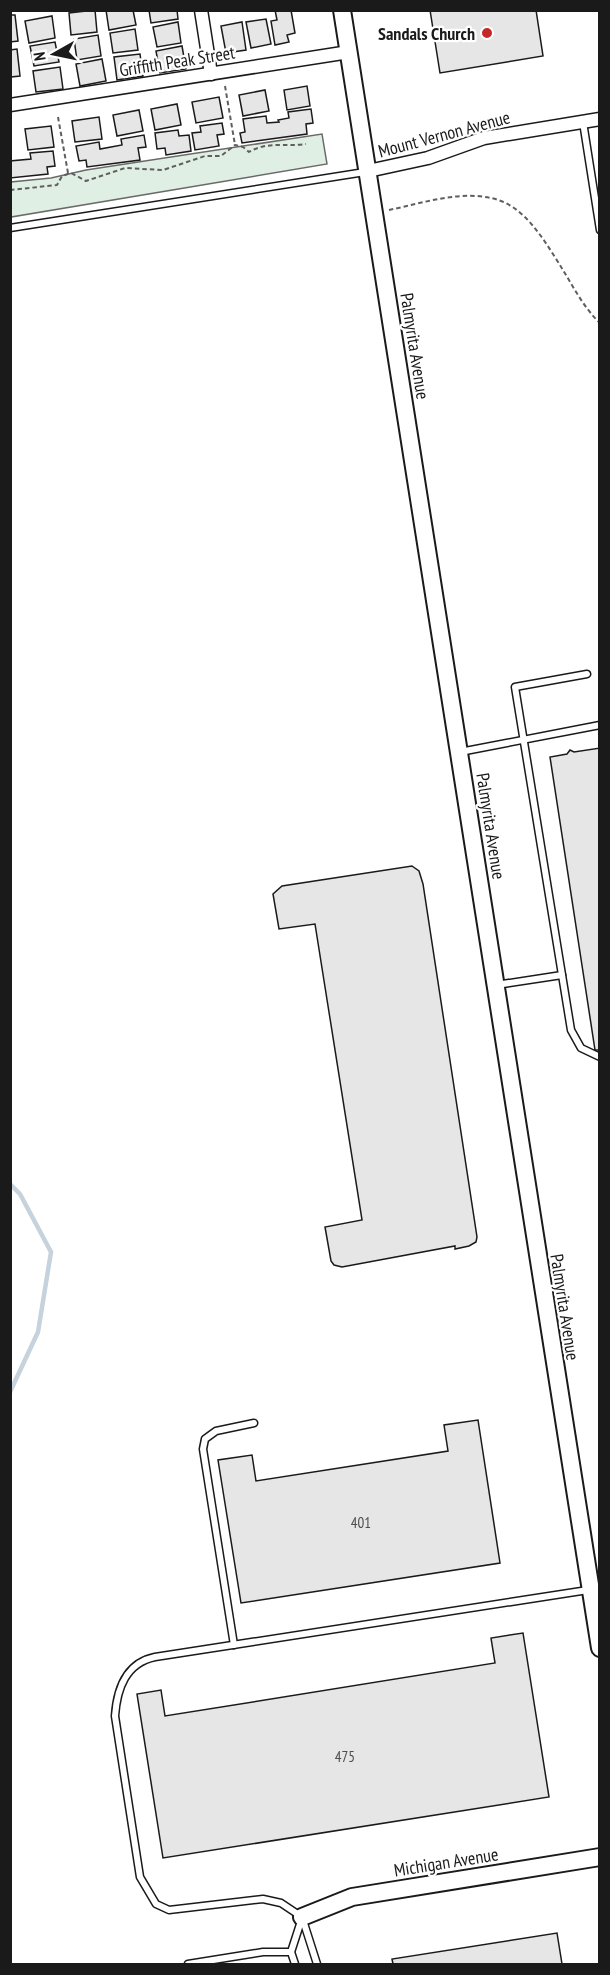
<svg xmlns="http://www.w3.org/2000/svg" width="610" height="1975" viewBox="0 0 610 1975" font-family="'PT Sans Narrow',sans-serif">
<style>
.green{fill:#e0efe3;stroke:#6a6a6a;stroke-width:1.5}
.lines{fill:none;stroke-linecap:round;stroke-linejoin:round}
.stream{stroke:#c6d2dc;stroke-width:4.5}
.building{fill:#e6e6e6;stroke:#1a1a1a;stroke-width:1.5}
.service-casing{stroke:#1a1a1a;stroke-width:9}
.minor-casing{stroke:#1a1a1a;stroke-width:15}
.tertiary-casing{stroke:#1a1a1a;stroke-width:20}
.path{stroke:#5f5f5f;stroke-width:2;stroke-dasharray:4.5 3;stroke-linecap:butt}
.service{stroke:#fff;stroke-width:6}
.minor{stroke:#fff;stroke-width:12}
.tertiary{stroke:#fff;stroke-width:16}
.poi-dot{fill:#c62828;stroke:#fff;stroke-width:2}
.labels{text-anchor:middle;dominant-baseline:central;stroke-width:4.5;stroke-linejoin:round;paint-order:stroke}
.number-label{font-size:15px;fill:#4d4d4d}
.poi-label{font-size:18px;font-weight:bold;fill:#1a1a1a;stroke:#fff;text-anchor:end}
.street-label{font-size:18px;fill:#1a1a1a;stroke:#fff}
</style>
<rect width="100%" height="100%" fill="#fff"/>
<path class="green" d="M322 134 327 164 11 217V182L51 178 86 170Z"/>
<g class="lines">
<path class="stream" d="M10 1184 20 1194 51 1252 38 1332 10 1392"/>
</g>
<g class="building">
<path d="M95 10 97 32 71 35 69 13Z"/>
<path d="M106 10H133L136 25 109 30Z"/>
<path d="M149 10H177L178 19 151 23Z"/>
<path d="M275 10H291L295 33 287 35 289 42 275 45 271 21 277 20Z"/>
<path d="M430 10H536L543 56 440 73Z"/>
<path d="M10 15H15L18 41 10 42Z"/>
<path d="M52 16 55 38 29 43 25 21Z"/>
<path d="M266 19 271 44 251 48 246 22Z"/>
<path d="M178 22 181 43 157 47 153 27Z"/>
<path d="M242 22 246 50 226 53 221 26Z"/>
<path d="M135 29 138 50 113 53 110 33Z"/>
<path d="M98 35 101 56 77 60 74 39Z"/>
<path d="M55 42 59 62 34 66 30 46Z"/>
<path d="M182 46 186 69 160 73 156 51Z"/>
<path d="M17 49 20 76 11 77 10 84V50Z"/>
<path d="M140 54 143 76 117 80 114 57Z"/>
<path d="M102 59 106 81 80 86 76 64Z"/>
<path d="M60 67 63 89 36 92 33 71Z"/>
<path d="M307 86 310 106 287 110 284 90Z"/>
<path d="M265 90 269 111 243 116 239 95Z"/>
<path d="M219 97 223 118 196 123 192 102Z"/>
<path d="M177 104 181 125 155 130 151 109Z"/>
<path d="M311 109 313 123 306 124 307 134 242 143 240 133 245 132 243 119 266 116 267 123 279 122 278 120 289 118 288 112Z"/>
<path d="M139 110 143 131 117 136 113 115Z"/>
<path d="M99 117 102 139 75 142 72 121Z"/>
<path d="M222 123 224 134 217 135 219 146 195 150 192 133 201 132 200 126Z"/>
<path d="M51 126 54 147 28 150 25 129Z"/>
<path d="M178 130 179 136 189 135 191 151 166 155 165 148 157 149 155 133Z"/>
<path d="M144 135 146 147 138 148 140 160 87 167 86 160 79 161 76 146 99 142 100 149 122 145 121 139Z"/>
<path d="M53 151 55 166 47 167 48 174 10 178V161L31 159 30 153Z"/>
<path d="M600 748V1050H595L550 757 567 754 570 750 574 752Z"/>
<path d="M412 866 419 871 423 884 477 1237 476 1242 469 1246 455 1249V1246L342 1267 334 1265 331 1261 325 1227 362 1220 315 924 279 929 273 894 282 886Z"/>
<path d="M478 1420 500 1563 241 1603 218 1460 252 1455 256 1481 448 1451 444 1425Z"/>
<path d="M523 1633 549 1797 163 1858 137 1694 161 1690 165 1716 495 1663 491 1638Z"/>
<path d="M557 1933 562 1964H393L392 1959Z"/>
</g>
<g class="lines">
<g class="service-casing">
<g id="service">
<path d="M583 122 600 230"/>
<path d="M10 228 365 172"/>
<path d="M587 674 515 687 571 1030 581 1048 600 1057"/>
<path d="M460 752 600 725"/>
<path d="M496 985 562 975"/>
<path d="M234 1645 203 1449 205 1439 216 1431 254 1423"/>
<path d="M188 1964 263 1952H291"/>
<path d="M295 1964 291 1952 302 1918"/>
<path d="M317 1964 302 1917 281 1903 263 1899 169 1910 156 1904 140 1877 115 1716C117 1688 126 1663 155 1657L588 1590"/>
</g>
</g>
<g class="minor-casing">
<g id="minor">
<path d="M201 10 211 74"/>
<path d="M10 105 349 52"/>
<path d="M368 171 428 158 484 138 600 119"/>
</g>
</g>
<g class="tertiary-casing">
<g id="tertiary">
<path d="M342 10 600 1648"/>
<path d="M302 1917 352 1897 600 1857"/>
</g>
</g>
<g class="path">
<path d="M225 86 235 145"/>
<path d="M58 117 68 173"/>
<path d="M10 190 57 185 62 176 71 173 86 181 125 168 163 170 205 156H221L235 145 243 147 249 152C268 141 285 147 306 144"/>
<path d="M389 210C428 202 483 182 518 211 536 225 551 251 563 270 574 288 584 308 600 323"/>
</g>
<use href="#service" class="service"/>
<use href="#minor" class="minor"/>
<use href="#tertiary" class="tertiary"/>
</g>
<circle class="poi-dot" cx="487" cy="33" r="6"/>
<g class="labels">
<g class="number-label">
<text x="361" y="1522">401</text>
<text x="345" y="1756">475</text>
</g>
<g class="poi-label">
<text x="475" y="33">Sandals Church</text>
</g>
<g class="street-label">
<text transform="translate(177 61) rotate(-9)">Griffith Peak Street</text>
<text transform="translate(444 134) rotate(-15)">Mount Vernon Avenue</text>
<text transform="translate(415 346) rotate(81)">Palmyrita Avenue</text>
<text transform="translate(491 826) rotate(81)">Palmyrita Avenue</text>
<text transform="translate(565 1307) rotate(81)">Palmyrita Avenue</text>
<text transform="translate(446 1862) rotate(-9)">Michigan Avenue</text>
</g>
</g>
<rect width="610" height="1975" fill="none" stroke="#1a1a1a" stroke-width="24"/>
<g transform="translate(54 54) rotate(261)" stroke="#ffffff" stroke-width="4.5" paint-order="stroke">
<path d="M0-4.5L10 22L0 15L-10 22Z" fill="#1a1a1a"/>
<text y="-9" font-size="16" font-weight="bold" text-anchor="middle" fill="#1a1a1a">N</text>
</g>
</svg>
